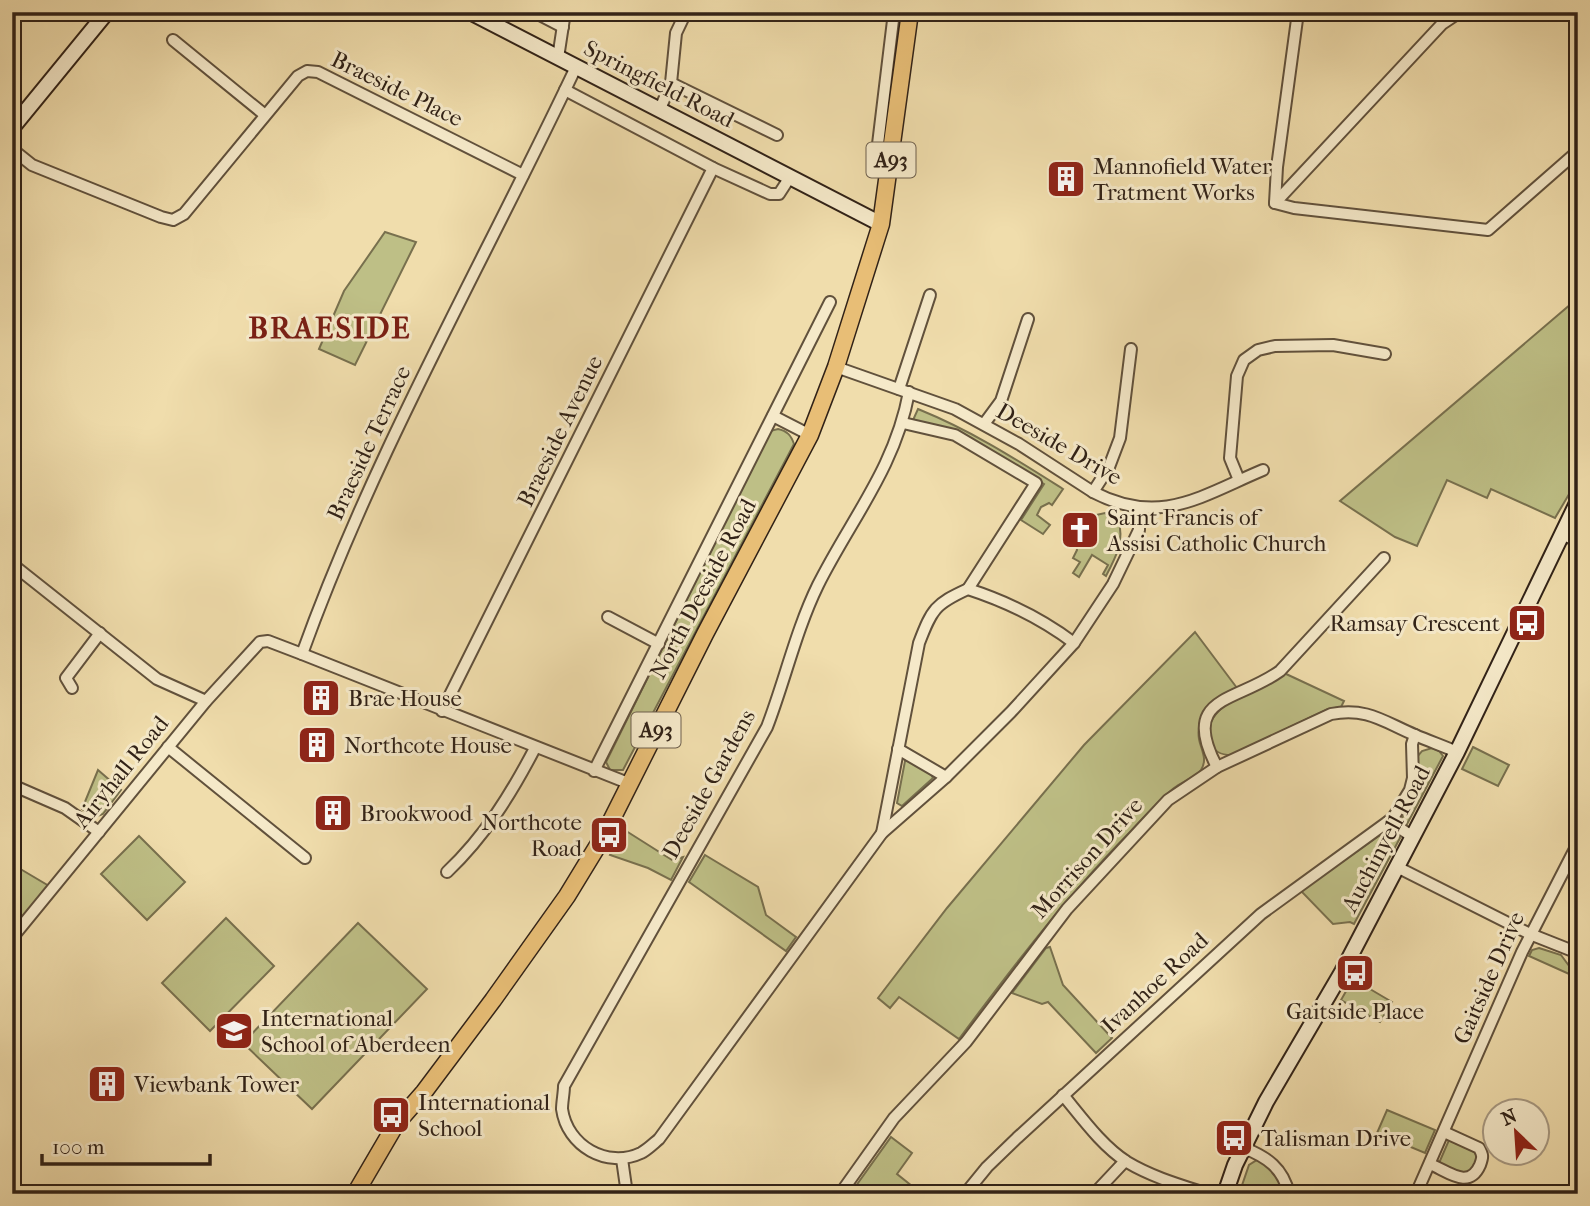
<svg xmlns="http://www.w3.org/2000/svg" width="1590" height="1206" viewBox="0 0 1590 1206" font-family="'IM FELL French Canon',serif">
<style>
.green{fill:#bebf86;stroke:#78704e;stroke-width:2}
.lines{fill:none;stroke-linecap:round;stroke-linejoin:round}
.street-casing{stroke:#61513c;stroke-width:14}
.secondary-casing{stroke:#312217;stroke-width:18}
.primary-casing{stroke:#312217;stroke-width:19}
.street{stroke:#f5e9c9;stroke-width:10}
.secondary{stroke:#f5e9c9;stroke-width:14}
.primary{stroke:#e8be76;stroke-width:16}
.labels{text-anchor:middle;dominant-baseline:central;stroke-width:6;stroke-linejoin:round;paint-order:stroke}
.shield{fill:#f5e9c9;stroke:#6c5e4c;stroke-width:2}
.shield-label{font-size:21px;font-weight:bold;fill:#312217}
.street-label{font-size:23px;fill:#312217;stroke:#f5e9c9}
.poi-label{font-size:23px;fill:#312217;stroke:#f5e9c9;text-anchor:start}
.district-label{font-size:30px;font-weight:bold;letter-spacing:2px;fill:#7a1f14;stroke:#f5e9c9}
</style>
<rect width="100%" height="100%" fill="#f0ddac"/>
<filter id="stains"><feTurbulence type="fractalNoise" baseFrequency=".00286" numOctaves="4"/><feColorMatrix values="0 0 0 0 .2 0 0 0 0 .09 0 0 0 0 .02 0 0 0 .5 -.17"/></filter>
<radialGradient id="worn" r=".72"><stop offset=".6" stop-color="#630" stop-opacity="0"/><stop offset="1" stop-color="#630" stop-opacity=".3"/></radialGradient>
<g class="green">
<path d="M385 232 416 242 355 365 319 349 344 291Z"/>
<path d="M1578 298V479L1555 518 1491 489 1487 498 1447 480 1417 546 1395 537 1340 501Z"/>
<path d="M918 409C972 431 1014 458 1063 489L1052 505 1049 503 1041 507 1037 515 1050 525 1043 534 1021 520 1044 484 957 431 913 420Z"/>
<path d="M778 429C787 431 791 435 794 444L623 770H610L606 762 770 431Z"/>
<path d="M1105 513 1118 520C1125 540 1116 557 1106 576L1103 574 1108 565 1092 555 1079 577 1073 573 1080 562 1073 558 1077 550 1076 543 1082 547 1085 542 1093 540 1091 532 1094 528 1089 524 1087 517Z"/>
<path d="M1195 632 1237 688C1216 698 1195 712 1199 739 1201 750 1208 759 1201 770 1196 777 1182 782 1174 788 1158 801 1143 818 1129 833 1066 897 1012 968 959 1039L899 997 890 1008 878 998 947 908 1084 745Z"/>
<path d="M1284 673 1344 701 1341 707 1328 709 1231 755C1221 755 1214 752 1210 742 1197 708 1260 685 1284 673Z"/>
<path d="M1473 747 1509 765 1498 786 1462 769Z"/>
<path d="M1432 748 1439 751 1443 756 1406 826 1402 822C1402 811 1410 804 1414 794 1418 782 1417 770 1416 758L1422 751Z"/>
<path d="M905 761H909L931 774 933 778 902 806 897 803Z"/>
<path d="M98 770 121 790 103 814 95 817 82 809Z"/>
<path d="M623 829 672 860 683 857 671 880 648 868 610 855Z"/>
<path d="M1387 830 1396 832 1400 838 1354 924 1350 922 1333 924 1301 891Z"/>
<path d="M139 836 185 882 147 920 101 874Z"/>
<path d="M705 855 758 887 766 915 796 937 786 951 689 882Z"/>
<path d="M12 864 49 886 12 932Z"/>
<path d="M226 918 274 966 210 1031 162 983Z"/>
<path d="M358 923 427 989 312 1109 243 1043Z"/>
<path d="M1050 947 1063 985 1112 1038 1096 1053 1048 1002 1042 1004 1012 993 1046 948Z"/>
<path d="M1539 948 1561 955 1578 978 1529 956 1532 950Z"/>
<path d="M1353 979 1392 1002 1380 1022 1341 1000Z"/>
<path d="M1387 1110 1435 1130 1425 1153 1377 1133Z"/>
<path d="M891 1137 912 1153 897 1174 922 1194H900L892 1188 886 1194H858L853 1190Z"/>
<path d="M1449 1140 1475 1152 1477 1159 1470 1172 1463 1174 1439 1163Z"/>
<path d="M1257 1160C1272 1167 1281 1177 1285 1194H1239L1249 1165Z"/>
</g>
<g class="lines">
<g class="street-casing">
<g id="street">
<path d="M534 12 563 27"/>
<path d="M1298 12 1277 167 1275 203 1294 208 1488 230 1578 151"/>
<path d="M173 40 265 115"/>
<path d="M558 58 565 12"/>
<path d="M671 83 777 135"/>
<path d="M565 90 713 168 770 194H779L790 177"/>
<path d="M660 109 671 83 676 33 686 12"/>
<path d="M12 149 32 165 161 217 173 220 184 214 298 76 307 71 318 72 523 175"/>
<path d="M892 152 880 148 878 144 894 12"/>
<path d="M1275 203 1442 24 1460 12"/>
<path d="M836 367 955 409 1019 444 1093 492C1160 527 1201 496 1263 470"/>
<path d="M899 389 930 295"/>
<path d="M909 392C895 468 851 519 818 585 796 630 785 680 767 727L564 1086C564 1093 562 1102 562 1109 567 1146 607 1169 641 1153 647 1150 653 1144 659 1139L882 833 946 777 1011 712 1074 643 1113 584 1139 530V509"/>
<path d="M773 416 810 435"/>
<path d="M903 423 955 435 1036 483 968 589"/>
<path d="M984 424 1001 401 1028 319"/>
<path d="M1239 480 1230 458 1237 376 1244 360 1258 350 1275 346 1333 345 1385 354"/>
<path d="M1093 492 1109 467 1120 438 1131 349"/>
<path d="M1561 533 1578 542"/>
<path d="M12 564 157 679 206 701"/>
<path d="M608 617 659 644"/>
<path d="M302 654C375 451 484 262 576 67"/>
<path d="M72 688 66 678 100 633"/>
<path d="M442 711 713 168"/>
<path d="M168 747 305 858"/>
<path d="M898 749 946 777"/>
<path d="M1217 767C1179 695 1236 703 1280 671L1384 558"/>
<path d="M594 771 830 302"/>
<path d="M12 785 65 808 99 832"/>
<path d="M1389 821 1413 837"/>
<path d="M882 833 919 643C932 609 935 604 968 589 1008 602 1041 618 1074 643"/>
<path d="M1397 867 1530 934 1578 953"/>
<path d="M447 872C485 836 511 794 535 748"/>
<path d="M12 938 206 701 260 642 268 641 302 654 628 783"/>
<path d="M1063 1095C1082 1118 1102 1146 1127 1162 1152 1177 1180 1185 1208 1194"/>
<path d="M1244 1148C1267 1157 1283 1168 1289 1194"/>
<path d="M622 1159 627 1194"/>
<path d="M1430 1164C1449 1172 1469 1190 1480 1165 1483 1157 1483 1155 1479 1148L1444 1132"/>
<path d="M840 1194 894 1118 966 1042 1067 909 1168 800 1217 767 1331 714C1367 707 1384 722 1415 735 1429 741 1443 746 1457 752"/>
<path d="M965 1194 987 1167 1017 1138 1261 914 1393 818 1410 790 1413 778 1412 744 1415 735"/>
<path d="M1094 1194 1125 1161"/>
<path d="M1416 1194 1522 952 1578 843"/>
</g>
</g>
<g class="secondary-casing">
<g id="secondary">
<path d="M470 12 881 224"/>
<path d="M12 128 107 12"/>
<path d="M1225 1194 1235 1165 1266 1102 1342 972 1457 752 1578 501"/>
</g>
</g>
<g class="primary-casing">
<path id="primary" d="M355 1194 396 1124 424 1092 493 1000 567 896 603 837 705 634 810 435 836 367 881 224 910 12"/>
</g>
<use href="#street" class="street"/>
<use href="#secondary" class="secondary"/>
<use href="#primary" class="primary"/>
</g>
<defs>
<g id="building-square" transform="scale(2.0125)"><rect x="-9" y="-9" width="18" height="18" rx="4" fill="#8f2418" stroke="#f5e9c9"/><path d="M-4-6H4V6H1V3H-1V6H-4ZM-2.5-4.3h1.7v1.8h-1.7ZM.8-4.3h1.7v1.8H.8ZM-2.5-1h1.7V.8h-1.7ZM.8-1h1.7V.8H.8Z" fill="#fff"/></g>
<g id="church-square" transform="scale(2.0125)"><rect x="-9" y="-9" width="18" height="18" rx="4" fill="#8f2418" stroke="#f5e9c9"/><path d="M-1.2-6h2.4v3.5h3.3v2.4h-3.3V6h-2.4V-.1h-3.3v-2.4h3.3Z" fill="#fff"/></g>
<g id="bus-square" transform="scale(2.0125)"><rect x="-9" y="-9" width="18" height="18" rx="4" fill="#8f2418" stroke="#f5e9c9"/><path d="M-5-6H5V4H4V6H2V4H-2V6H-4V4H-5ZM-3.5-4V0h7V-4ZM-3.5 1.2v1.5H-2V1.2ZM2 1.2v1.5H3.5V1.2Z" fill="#fff"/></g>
<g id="school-square" transform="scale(2.0125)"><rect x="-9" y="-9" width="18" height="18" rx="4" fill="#8f2418" stroke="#f5e9c9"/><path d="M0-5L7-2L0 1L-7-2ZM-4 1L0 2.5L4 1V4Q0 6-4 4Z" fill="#fff"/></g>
</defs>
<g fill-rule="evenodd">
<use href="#building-square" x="1066" y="179"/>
<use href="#church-square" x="1080" y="530"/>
<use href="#bus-square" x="1527" y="623"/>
<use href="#building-square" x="321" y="698"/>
<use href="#building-square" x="317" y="745"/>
<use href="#building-square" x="333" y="813"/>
<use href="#bus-square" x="609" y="835"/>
<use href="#bus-square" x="1355" y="973"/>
<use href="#school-square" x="234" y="1031"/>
<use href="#building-square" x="107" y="1084"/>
<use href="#bus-square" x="391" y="1115"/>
<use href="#bus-square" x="1234" y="1138"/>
</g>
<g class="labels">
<g class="shield">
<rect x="866.5" y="142.5" width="49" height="35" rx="5"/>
<rect x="631.5" y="712.5" width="49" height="35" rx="5"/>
</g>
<g class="shield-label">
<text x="891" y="160">A93</text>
<text x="656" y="730">A93</text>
</g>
<g class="street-label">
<text transform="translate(659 84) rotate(27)">Springfield Road</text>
<text transform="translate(397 89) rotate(26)">Braeside Place</text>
<text transform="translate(560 431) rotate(-64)">Braeside Avenue</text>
<text transform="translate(369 443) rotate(-65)">Braeside Terrace</text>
<text transform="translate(1059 444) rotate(30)">Deeside Drive</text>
<text transform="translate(703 589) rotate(-62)">North Deeside Road</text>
<text transform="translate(121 772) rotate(-51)">Airyhall Road</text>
<text transform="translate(709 784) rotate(-61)">Deeside Gardens</text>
<text transform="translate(1386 839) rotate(-62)">Auchinyell Road</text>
<text transform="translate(1087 858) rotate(-48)">Morrison Drive</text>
<text transform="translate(1489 978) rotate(-66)">Gaitside Drive</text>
<text transform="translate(1155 983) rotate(-43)">Ivanhoe Road</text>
</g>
<g class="poi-label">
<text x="1093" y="166">Mannofield Water<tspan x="1093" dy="26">Tratment Works</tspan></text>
<text x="1107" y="517">Saint Francis of<tspan x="1107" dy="26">Assisi Catholic Church</tspan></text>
<text x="1500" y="623" text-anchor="end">Ramsay Crescent</text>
<text x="348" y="698">Brae House</text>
<text x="344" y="745">Northcote House</text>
<text x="360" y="813">Brookwood</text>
<text x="582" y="822" text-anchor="end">Northcote<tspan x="582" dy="26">Road</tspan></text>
<text x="1355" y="1011" text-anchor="middle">Gaitside Place</text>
<text x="261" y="1018">International<tspan x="261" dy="26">School of Aberdeen</tspan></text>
<text x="134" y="1084">Viewbank Tower</text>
<text x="418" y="1102">International<tspan x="418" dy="26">School</tspan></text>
<text x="1261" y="1138">Talisman Drive</text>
</g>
<g class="district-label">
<text x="330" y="328">BRAESIDE</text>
</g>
</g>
<rect width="1590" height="1206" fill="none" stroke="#f0ddac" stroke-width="42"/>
<rect x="14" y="14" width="1562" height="1178" fill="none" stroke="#312217" stroke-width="3.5"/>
<rect x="21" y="21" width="1548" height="1164" fill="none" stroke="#312217" stroke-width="2"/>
<g transform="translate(1516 1132) rotate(335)"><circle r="33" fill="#f5e9c9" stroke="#a79982" stroke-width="2"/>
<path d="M0-5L12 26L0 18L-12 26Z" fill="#8f2418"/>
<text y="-10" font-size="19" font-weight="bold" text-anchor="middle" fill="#312217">N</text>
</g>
<path d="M42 1154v10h168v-10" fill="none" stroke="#312217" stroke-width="3.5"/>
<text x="52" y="1154" font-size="21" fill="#312217" stroke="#f5e9c9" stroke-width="5" paint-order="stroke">100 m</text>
<rect width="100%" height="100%" filter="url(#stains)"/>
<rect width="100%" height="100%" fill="url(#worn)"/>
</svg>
